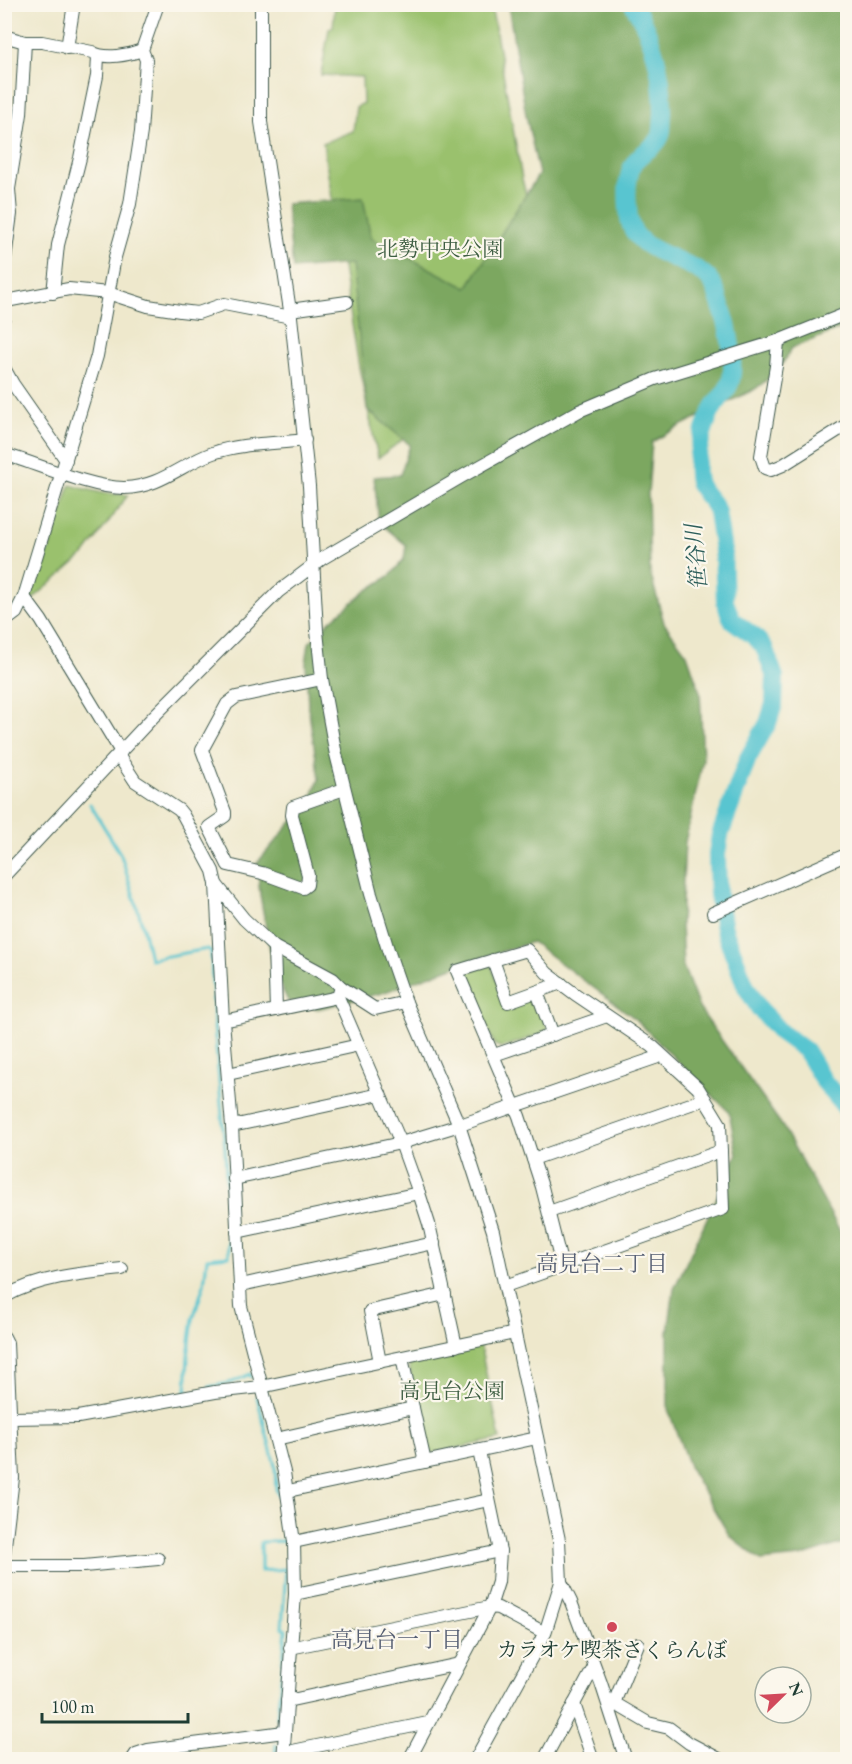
<svg xmlns="http://www.w3.org/2000/svg" width="852" height="1764" viewBox="0 0 852 1764" font-family="'EB Garamond','Noto Serif JP',serif">
<style>
.green{fill:#9ac16d;stroke:#5c7f50;stroke-width:1.5}
.forest{fill:#7ba760;stroke:#4d724a;stroke-width:1.5}
.lines{fill:none;stroke-linecap:round;stroke-linejoin:round}
.stream{stroke:#58c5d0;stroke-width:3}
.river{stroke:#58c5d0;stroke-width:18}
.minor-casing{stroke:#3e574b;stroke-width:14}
.minor{stroke:#fff;stroke-width:12}
.poi-dot{fill:#d1495b;stroke:#fbf7ec;stroke-width:2}
.labels{text-anchor:middle;dominant-baseline:central;stroke-width:4.5;stroke-linejoin:round;paint-order:stroke}
.park-label{font-size:21px;fill:#3e5e42;stroke:#fbf7ec}
.poi-label{font-size:21px;fill:#1f3d34;stroke:#fbf7ec}
.water-label{font-size:22px;font-style:italic;fill:#2d5f5b;stroke:#fbf7ec}
.neighbourhood-label{font-size:22px;fill:#576074;stroke:#fbf7ec}
</style>
<rect width="100%" height="100%" fill="#fbf7ec"/>
<filter id="ink" filterUnits="userSpaceOnUse"><feTurbulence type="fractalNoise" baseFrequency=".0167" numOctaves="2"/><feDisplacementMap in="SourceGraphic" scale="12" xChannelSelector="R" yChannelSelector="G"/><feConvolveMatrix kernelMatrix="1 2 1 2 8 2 1 2 1" color-interpolation-filters="sRGB"/></filter>
<filter id="wash" filterUnits="userSpaceOnUse"><feTurbulence type="fractalNoise" baseFrequency=".008" numOctaves="4" result="noise"/><feDisplacementMap in="SourceGraphic" scale="24" xChannelSelector="R" yChannelSelector="G"/><feGaussianBlur stdDeviation="1.35" result="paint"/><feColorMatrix in="noise" values="0 0 0 0 0 0 0 0 0 0 0 0 0 0 0 0 0 1.4 0 .05"/><feComposite in="paint" operator="in"/></filter>
<g filter="url(#wash)">
<rect width="100%" height="100%" fill="#eee8cc"/>
<g class="green">
<path d="M335 5H491L522 179 529 207 413 432 378 458 359 367 323 143 353 131 356 107 363 103 362 77 321 75 329 29 333 27Z"/>
<path d="M70 485 102 493 128 495 85 554 28 603 27 600 44 566Z"/>
<path d="M491 965 505 1005 534 995 549 1031 502 1048 495 1045 465 978 469 971Z"/>
<path d="M480 1345 500 1439 433 1453 427 1450 409 1366 412 1360Z"/>
</g>
<path class="forest" d="M508 5H847V326L792 348 778 371 755 389 678 427 652 442 648 493 650 572 664 623 687 654 700 692 703 760 685 842 681 924 683 966 699 1008 783 1127 847 1244V1542L800 1557 761 1561 729 1535 690 1469 668 1409V1332L674 1289 737 1154 729 1112 633 1017 532 942 464 963 382 993 318 1009 288 1001 274 972 260 895 257 863 290 824 308 805 319 779 308 706 306 663 309 643 331 620 366 591 391 575 404 559 406 545 379 522 374 477 400 475 410 445 367 409 351 264 293 269 286 204 363 198 371 238 467 288 539 174 526 115Z"/>
<g class="lines">
<g class="stream">
<path d="M36 578 41 566 56 513"/>
<path d="M90 804 121 855 143 927 150 959 208 949 211 951 214 1024 225 1149 229 1256 207 1258 204 1284 193 1319 188 1356 186 1391H188"/>
<path d="M209 1387 233 1382 250 1374 251 1377"/>
<path d="M257 1397 275 1466 276 1489 279 1496 285 1541 261 1542V1571L286 1569 282 1628 286 1630 277 1718"/>
<path d="M275 1760 276 1745"/>
</g>
<path class="river" d="M633 4C654 38 663 74 663 113 662 120 663 128 661 135 657 146 646 150 639 157 624 171 627 200 629 218 635 258 695 256 712 283 717 290 719 301 722 309 729 326 735 362 731 380 729 390 719 399 714 407 704 424 693 461 698 481 701 494 714 500 717 512L723 551 725 602 732 620 755 637 764 647 775 677 774 704 768 723 748 758 720 835 717 854 718 894 724 929 746 987 759 1008 780 1032 805 1050 823 1080 848 1111"/>
</g>
</g>
<g filter="url(#ink)">
<g class="lines">
<g class="minor-casing">
<g id="minor">
<path d="M261 4V122L291 317 309 486 317 631 322 679 335 750 371 894 389 953 406 1002 459 1125 493 1231 559 1540 561 1582 545 1633 475 1760"/>
<path d="M4 36 25 42H42L92 52C105 60 129 55 142 50"/>
<path d="M67 48 74 4"/>
<path d="M4 266 11 214 9 189 21 114 25 42"/>
<path d="M53 293 58 245 80 158 97 76 98 56"/>
<path d="M4 295V317"/>
<path d="M6 301 69 289 108 293 148 306 180 311 198 313 224 304 291 317"/>
<path d="M290 310 347 302"/>
<path d="M778 341 776 366 761 456 765 468 771 470 783 465 848 424"/>
<path d="M4 368 13 384 66 460"/>
<path d="M4 454C37 464 92 488 124 488 161 487 181 464 213 453 241 443 275 444 305 440"/>
<path d="M24 597 41 620 121 752"/>
<path d="M4 622 16 613 24 597 97 356 115 257 130 204 141 132 146 60 142 50 158 4"/>
<path d="M322 679 236 697 227 704 202 750 225 812V816L209 827 228 865 262 873 303 888 307 885 308 875 292 815 293 807 344 789"/>
<path d="M118 755 135 781 179 810 183 815 213 871 216 884 223 1021 232 1126 241 1306 284 1472 294 1542 295 1594 283 1760"/>
<path d="M4 876 154 716 278 592 323 558 461 477 579 411 655 379 778 341 848 313"/>
<path d="M216 884 244 919 274 947 333 979 341 987 338 997 401 1143 419 1193 429 1224 456 1346"/>
<path d="M713 913 848 854"/>
<path d="M274 947 276 1010"/>
<path d="M493 960 508 1002 561 983"/>
<path d="M341 987 375 1009 406 1002"/>
<path d="M537 992 553 1035"/>
<path d="M223 1021 338 997"/>
<path d="M494 1055 607 1016"/>
<path d="M228 1074 359 1045"/>
<path d="M232 1126 380 1094"/>
<path d="M533 1159 705 1099"/>
<path d="M234 1179 401 1143 463 1124 661 1056"/>
<path d="M549 1212 721 1151"/>
<path d="M237 1232 419 1193"/>
<path d="M241 1285 434 1243"/>
<path d="M505 1286 723 1209 720 1124 698 1088 652 1046 575 994 547 973 527 950 457 971 519 1116 542 1187 562 1266"/>
<path d="M4 1297C39 1277 82 1273 122 1269"/>
<path d="M4 1337 7 1343 13 1478 4 1554"/>
<path d="M402 1358 425 1462"/>
<path d="M380 1362 370 1311 445 1294"/>
<path d="M11 1418 78 1417 215 1392 261 1387 515 1333"/>
<path d="M276 1439 413 1408"/>
<path d="M288 1491 537 1438"/>
<path d="M294 1542 489 1500"/>
<path d="M4 1566H84L158 1559"/>
<path d="M561 1582 571 1602 601 1683 626 1760"/>
<path d="M295 1594 500 1551"/>
<path d="M290 1648 490 1607 498 1608 545 1633"/>
<path d="M287 1701 459 1664"/>
<path d="M614 1703 648 1723 669 1728 689 1743 721 1760"/>
<path d="M574 1704 593 1760"/>
<path d="M609 1706 614 1703 638 1644"/>
<path d="M283 1753 428 1723"/>
<path d="M132 1760 136 1754 148 1750 284 1732"/>
<path d="M409 1760 490 1607 498 1582 500 1551 479 1451"/>
<path d="M544 1760 594 1667"/>
</g>
</g>
<use href="#minor" class="minor"/>
</g>
</g>
<circle class="poi-dot" cx="612" cy="1627" r="6"/>
<g class="labels">
<g class="park-label">
<text x="440" y="248">北勢中央公園</text>
<text x="452" y="1390">高見台公園</text>
</g>
<g class="poi-label">
<text x="612" y="1649">カラオケ喫茶さくらんぼ</text>
</g>
<g class="water-label">
<text transform="translate(696 557) rotate(-95)">笹谷川</text>
</g>
<g class="neighbourhood-label">
<text x="602" y="1263">高見台二丁目</text>
<text x="397" y="1639">高見台一丁目</text>
</g>
</g>
<rect width="852" height="1764" fill="none" stroke="#fbf7ec" stroke-width="24"/>
<g transform="translate(783 1695) rotate(66)"><circle r="28" fill="#fbf7ec" stroke="#a3ada2" stroke-width="1.5"/>
<path d="M0-4.5L10 22L0 15L-10 22Z" fill="#d1495b"/>
<text y="-9" font-size="16" font-weight="bold" text-anchor="middle" fill="#1f3d34">N</text>
</g>
<path d="M42 1713v9h146v-9" fill="none" stroke="#1f3d34" stroke-width="3"/>
<text x="51" y="1713" font-size="18" fill="#1f3d34" stroke="#fbf7ec" stroke-width="4.5" paint-order="stroke">100 m</text>
</svg>
